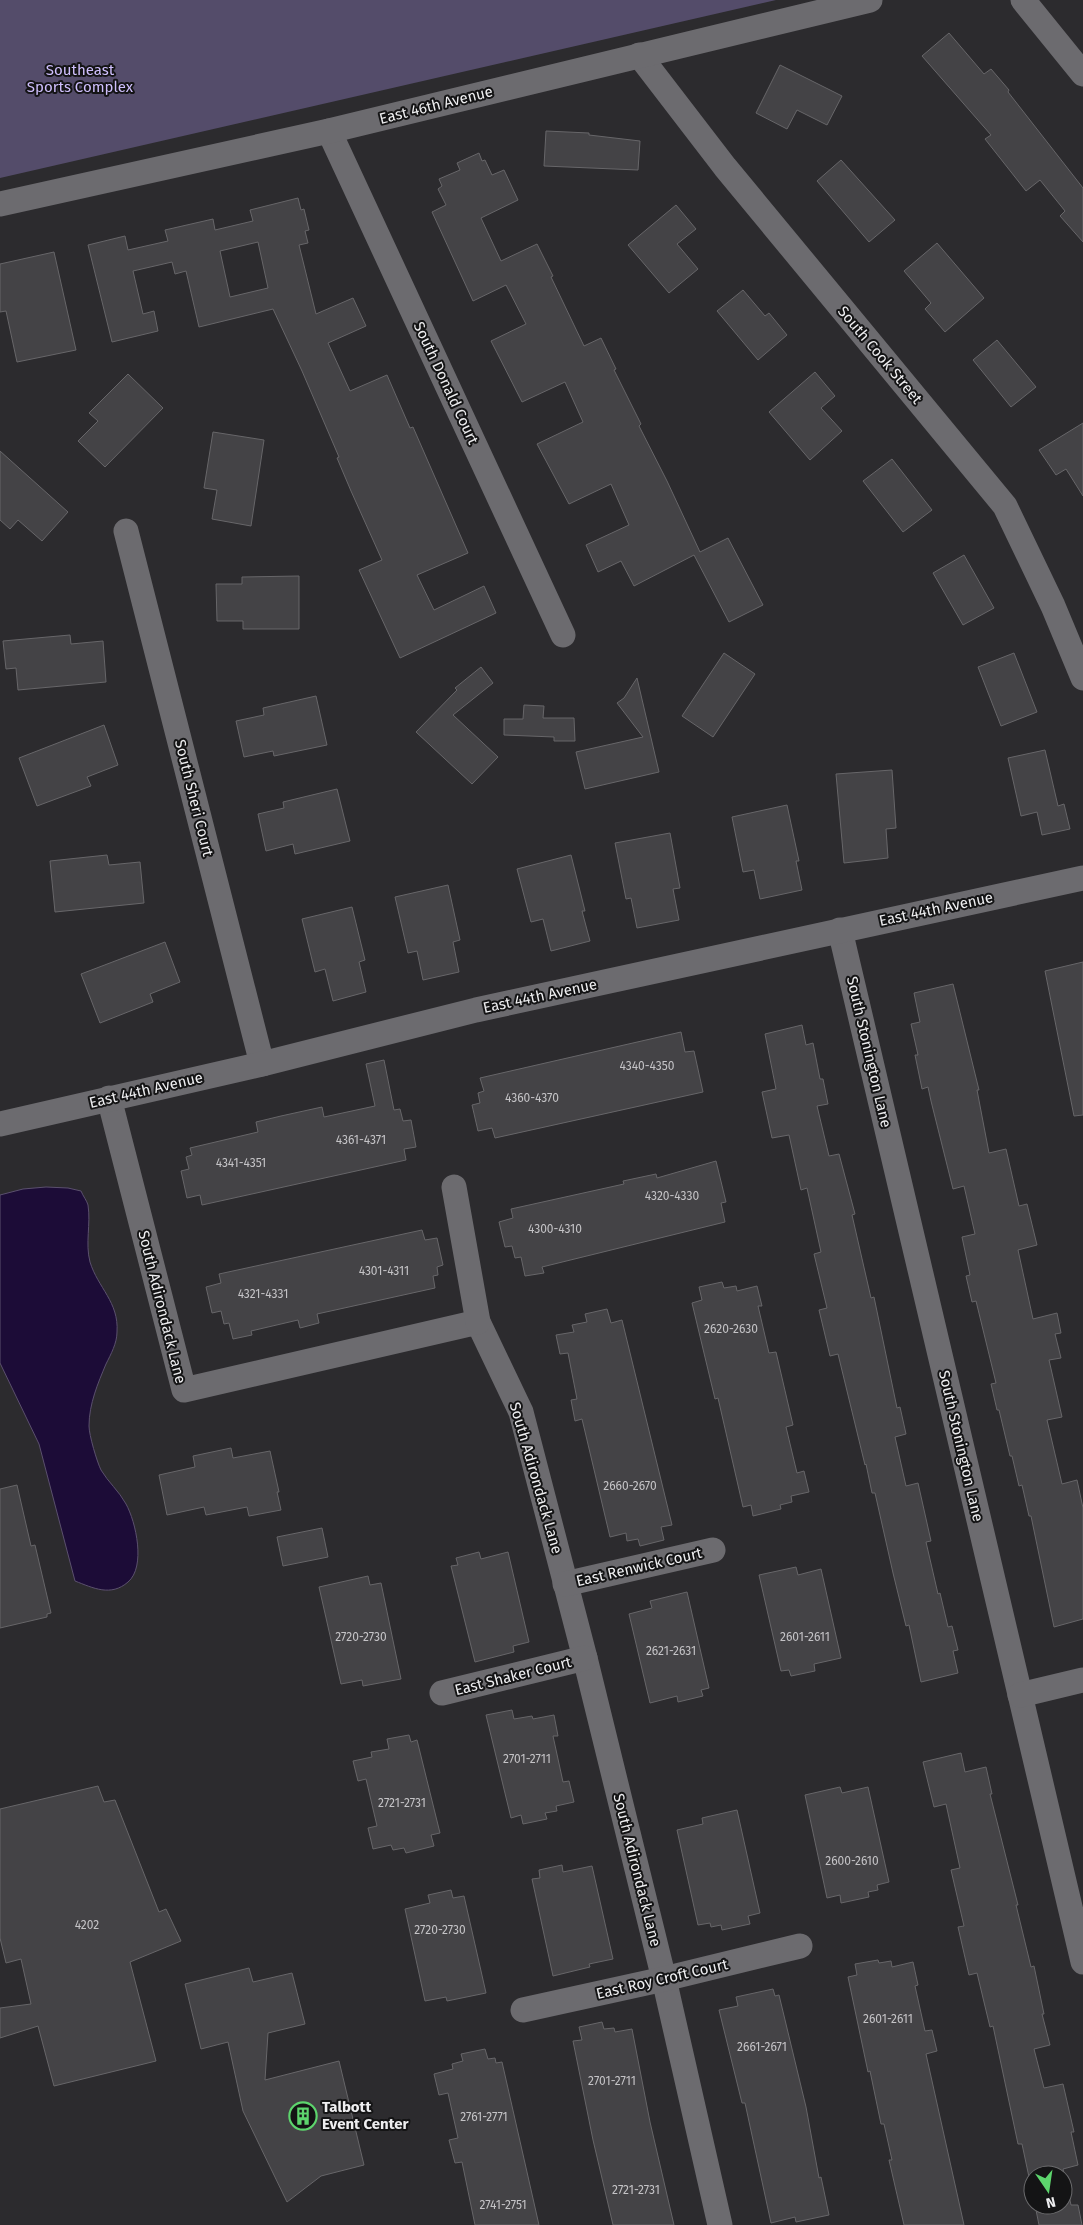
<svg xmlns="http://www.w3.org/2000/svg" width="1083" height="2225" viewBox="0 0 1083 2225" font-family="'Fira Sans',sans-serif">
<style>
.green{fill:#544c6a}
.water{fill:#1c0c37;stroke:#5b506e}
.building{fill:#444346;stroke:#676669;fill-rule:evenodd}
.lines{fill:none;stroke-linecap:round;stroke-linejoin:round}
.street{stroke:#6c6b6f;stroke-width:25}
.labels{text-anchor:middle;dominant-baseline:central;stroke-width:4;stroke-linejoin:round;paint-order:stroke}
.number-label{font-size:12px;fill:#c4c3c6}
.park-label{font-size:15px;fill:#cfbffd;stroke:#141415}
.street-label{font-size:15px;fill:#eeeef0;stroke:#141415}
.poi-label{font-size:15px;font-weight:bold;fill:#eeeef0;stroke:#141415;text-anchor:start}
</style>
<rect width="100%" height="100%" fill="#2c2b2e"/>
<path class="green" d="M0 0H776L0 178Z"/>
<path class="water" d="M46 1187 68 1188 81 1191C83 1196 87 1201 88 1205 91 1224 85 1243 90 1262 98 1288 119 1302 117 1332 117 1343 111 1354 106 1364 98 1383 89 1404 89 1426 89 1435 97 1462 101 1470 108 1482 119 1491 126 1504 136 1522 146 1567 128 1582 111 1597 93 1588 75 1581L39 1444 0 1363V1195L23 1189Z"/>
<g class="building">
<path d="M949 33 984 74 991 69 1009 90 1008 92 1083 188V242L1060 216 1065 211 1040 180 1026 191 985 139 991 135 922 56Z"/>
<path d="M780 65 842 96 827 125 797 110 787 129 756 113Z"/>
<path d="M546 131 589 133V135L640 141 638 170 544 166Z"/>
<path d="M479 153 482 161 485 160 492 175 504 170 518 200 481 218 501 261 537 244 553 276 551 277 584 346 601 338 616 369 614 370 641 424 639 426 667 481 700 552 728 538 763 605 729 622 694 555 634 586 621 561 598 572 586 545 629 525 611 484 569 504 537 444 583 422 565 382 522 402 491 341 526 324 506 285 473 301 432 212 446 205 438 189 442 186 439 179 460 170 457 163Z"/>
<path d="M841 160 895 220 869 242 817 181Z"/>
<path d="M298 198 301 210 304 209 309 230 305 231 308 243 299 245 316 314 353 298 366 326 328 343 350 391 387 375 410 428 413 427 468 553 417 575 434 610 484 586 496 613 400 658 359 570 382 560 351 491 337 458 339 457 302 371 273 309 199 327 186 271 175 274 172 262 133 271 143 314 154 311 158 331 112 342 88 245 125 236 128 250 168 241 165 230 213 219 215 230 253 221 250 210ZM258 242 268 288 230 297 220 251Z"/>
<path d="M676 205 696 229 677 244 698 269 669 293 628 245Z"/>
<path d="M937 243 984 298 945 332 925 309 931 303 904 271Z"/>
<path d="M54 252 76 350 17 362 6 311 0 312V264Z"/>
<path d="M743 290 765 316 769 313 787 335 758 360 717 311Z"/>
<path d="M997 340 1036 387 1011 407 973 360Z"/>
<path d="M815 372 835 396 821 408 842 431 810 460 769 412Z"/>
<path d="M128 374 163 408 105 467 78 441 98 421 89 413Z"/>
<path d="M1083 423V496L1066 469 1056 475 1039 450Z"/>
<path d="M213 432 264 440 251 526 212 519 217 490 204 488Z"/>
<path d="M0 451 68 512 42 541 18 520 10 529 0 520Z"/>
<path d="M892 459 932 510 903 532 863 481Z"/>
<path d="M964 555 994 608 963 625 933 573Z"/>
<path d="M299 576V629H243V621H217L216 584H242V577Z"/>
<path d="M70 635 71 644 103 641 106 682 18 690 16 668 6 669 3 641Z"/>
<path d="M724 653 755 674 713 737 682 716Z"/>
<path d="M1014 653 1037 712 1001 726 978 667Z"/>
<path d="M481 667 493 683 453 715 498 757 472 784 416 732 457 690 455 688Z"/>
<path d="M637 678 659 772 585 789 576 752 643 737 617 703 624 698Z"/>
<path d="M316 696 327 745 274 756 273 751 244 757 236 721 264 715 263 708Z"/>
<path d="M524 705 544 706 543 718H574L575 741H554V737L504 735V719H523Z"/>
<path d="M104 725 118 765 87 777 91 786 37 806 19 758Z"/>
<path d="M1045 750 1058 806 1064 804 1070 829 1042 835 1037 812 1021 816 1008 758Z"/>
<path d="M892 770 896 828 886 829 888 858 844 863 836 774Z"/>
<path d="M337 789 350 841 295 854 293 844 266 851 258 814 284 808 283 802Z"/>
<path d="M787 805 799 861H796L802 890 760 899 754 870 743 872 732 817Z"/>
<path d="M670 833 680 888 673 889 679 920 637 928 631 898 626 899 615 843Z"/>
<path d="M107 855 109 865 140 862 144 903 55 912 50 861Z"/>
<path d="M571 855 585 911H582L590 941 551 951 543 919 531 922 517 869Z"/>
<path d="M448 885 460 940 453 942 459 972 423 980 417 951 408 953 395 897Z"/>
<path d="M352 907 365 960 359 962 366 992 333 1001 325 969 315 972 302 919Z"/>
<path d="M165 942 180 982 150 994 153 1002 100 1023 81 974Z"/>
<path d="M1083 962V1115L1074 1116 1045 971Z"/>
<path d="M953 984 979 1090H977L989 1153 1006 1149 1019 1206 1027 1204 1037 1245 1018 1250 1033 1319 1057 1313 1061 1333 1055 1334 1061 1358 1049 1360 1062 1417 1047 1420 1062 1484 1077 1480 1083 1508V1619L1054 1627 1031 1516H1029L1022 1485 1019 1486 1012 1456H1010L999 1410H997L991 1384 996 1383 976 1301 972 1302 966 1276 970 1275 962 1237 975 1234 964 1186 953 1189 931 1101 928 1087 922 1089 915 1055H918L911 1024 920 1022 914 993Z"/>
<path d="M802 1025 806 1045 813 1043 820 1079H823L828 1104 817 1106 829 1156 839 1154 855 1214 852 1215 871 1298 874 1297 897 1408 900 1407 906 1434 895 1437 906 1486 918 1483 931 1541 926 1542 938 1594 940 1593 948 1627 952 1626 958 1650 953 1651 958 1673 921 1682 909 1625 906 1626 893 1573 875 1493H872L866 1464 865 1465 838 1354 830 1356 819 1310 827 1308 814 1254 821 1252 807 1188 801 1190 789 1135 772 1138 762 1092 776 1089 765 1034Z"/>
<path d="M681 1032 685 1052 694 1051 703 1092 495 1138 492 1128 478 1131 472 1105 480 1103 478 1093 484 1091 480 1078Z"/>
<path d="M384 1060 394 1110 400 1109 403 1121 411 1120 416 1147 404 1149 406 1160 202 1205 200 1195 187 1198 181 1171 189 1169 186 1157 192 1155 190 1148 258 1132 256 1122 281 1116 322 1107 324 1117 375 1106 366 1064Z"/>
<path d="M716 1161 726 1202 721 1203 725 1222 542 1267 544 1273 525 1276 521 1257 515 1258 512 1246 505 1247 499 1222 513 1218 511 1209 624 1184 623 1181 656 1174 657 1178Z"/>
<path d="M422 1230 425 1240 437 1238 443 1265 437 1267 438 1275 433 1276 435 1288 317 1314 319 1323 300 1328 298 1320 251 1331 252 1335 233 1339 229 1323 224 1324 221 1311 212 1313 206 1287 221 1283 219 1274Z"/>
<path d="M722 1282 724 1288 736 1286 737 1291 757 1286 762 1306H758L769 1353 776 1352 793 1425 786 1427 797 1473 804 1471 809 1492 791 1496 792 1502 780 1505 781 1509 753 1516 751 1505 743 1507 718 1398 715 1399 692 1303 702 1300 699 1287Z"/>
<path d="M607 1309 611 1323 622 1320 672 1525 661 1527 664 1540 640 1546 638 1539 627 1541 626 1533 610 1537 582 1419 575 1421 571 1400 577 1399 568 1353 560 1354 556 1335 574 1332 572 1325 587 1322 585 1314Z"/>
<path d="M231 1448 233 1458 270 1451 279 1492H277L281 1510 249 1516 247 1507 206 1515 204 1507 167 1515 159 1475 195 1467 193 1456Z"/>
<path d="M17 1485 31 1546 35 1545 51 1613 47 1614V1617L0 1628V1489Z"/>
<path d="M322 1528 328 1557 283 1566 277 1537Z"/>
<path d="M479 1552 481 1559 508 1552 529 1642 513 1646 514 1652 475 1662 451 1566 458 1565 456 1558Z"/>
<path d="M796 1567 798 1575 821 1569 841 1658 814 1664 815 1671 791 1676 789 1670 781 1671 759 1575Z"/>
<path d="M368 1576 370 1585 381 1583 401 1679 363 1686 362 1680 341 1684 319 1587Z"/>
<path d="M687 1592 709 1688 701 1690 703 1696 678 1702 677 1696 650 1703 629 1614 652 1608 650 1601Z"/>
<path d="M512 1710 514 1719 532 1716 533 1719 554 1715 558 1736H553L563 1782 569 1781 574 1802 556 1806 557 1811 545 1813 547 1819 523 1824 521 1815 511 1818 486 1715Z"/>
<path d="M409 1735 411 1742 417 1740 440 1833 431 1835 434 1846 406 1853 404 1848 393 1850 391 1845 373 1849 368 1828 377 1826 366 1779 358 1781 353 1761 372 1757 371 1752 389 1749 387 1739Z"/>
<path d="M961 1753 965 1772 986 1767 992 1794H990L1018 1905H1016L1031 1967 1034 1966 1044 2014H1042L1050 2045 1034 2049 1044 2088 1063 2084 1074 2132H1071L1078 2165 1063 2169 1071 2205H1078L1082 2225H1039L1035 2205H1063V2175H1033V2196L1022 2144H1018L993 2026 990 2027 977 1973 969 1975 958 1927 964 1926 951 1870 960 1868 946 1804 934 1807 923 1762Z"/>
<path d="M98 1786 104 1802 115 1800 159 1912 166 1909 181 1941 130 1962 156 2061 54 2086 38 2026 0 2038V2008L31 2004 21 1959 6 1963 0 1938V1809Z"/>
<path d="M840 1787 842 1793 868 1787 889 1882 877 1885 878 1890 868 1892 869 1897 841 1903 840 1895 827 1898 805 1795Z"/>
<path d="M737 1810 760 1913 748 1916 750 1924 722 1930 721 1925 711 1927 710 1923 698 1925 677 1830 703 1824 702 1818Z"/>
<path d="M562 1865 563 1872 592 1866 613 1959 589 1964 590 1967 553 1976 532 1879 540 1878 539 1870Z"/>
<path d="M451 1890 453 1898 464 1896 486 1993 447 2001 446 1997 425 2001 405 1909 430 1903 428 1895Z"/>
<path d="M878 1960 879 1963 891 1961 892 1967 913 1962 918 1985 915 1986 925 2031 932 2030 937 2051 926 2054 964 2225H904L889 2160H892L884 2124H881L870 2071 868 2072 848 1977 857 1975 855 1964Z"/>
<path d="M249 1968 253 1982 292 1973 305 2024 268 2033 265 2080 339 2061 364 2165 321 2176 287 2202 243 2111 228 2042 201 2049 185 1984Z"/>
<path d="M773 1989 775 1996 779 1995 806 2107 819 2178 821 2177 829 2215 796 2222 795 2217 771 2223 745 2103H742L719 2010 738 2006 736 1997Z"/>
<path d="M602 2022 604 2029 614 2028 615 2032 632 2029 650 2122 674 2225H613L593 2140 573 2041 582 2040 579 2027Z"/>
<path d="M485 2049 488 2059 495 2058 496 2063 502 2062 539 2225H475L462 2162 455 2163 449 2140 458 2138 448 2093 439 2095 434 2074 453 2069 452 2064 463 2061 461 2054Z"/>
</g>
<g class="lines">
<g class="street">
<path d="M1023 0 1083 74"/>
<path d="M639 55 725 167 1005 506 1053 606 1083 678"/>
<path d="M329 131 563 635"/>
<path d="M0 204 329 131 870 0"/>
<path d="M126 531 262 1064"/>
<path d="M840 930 1083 1962"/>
<path d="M109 1098 184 1390 478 1322 521 1412 585 1658 664 1979 720 2225"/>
<path d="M0 1124 262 1064 476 1010 1083 878"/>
<path d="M454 1187 478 1322"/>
<path d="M565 1584 713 1550"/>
<path d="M442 1693 585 1658"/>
<path d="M1020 1695 1083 1680"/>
<path d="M523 2010 664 1979 800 1946"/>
</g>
</g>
<defs>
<g id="building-ring" transform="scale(1.4375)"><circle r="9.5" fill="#141415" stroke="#5dd56d" stroke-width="1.5"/><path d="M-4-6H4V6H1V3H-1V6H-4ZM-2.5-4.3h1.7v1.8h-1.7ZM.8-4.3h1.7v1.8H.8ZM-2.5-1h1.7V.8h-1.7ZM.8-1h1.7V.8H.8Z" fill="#5dd56d"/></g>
</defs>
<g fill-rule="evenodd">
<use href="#building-ring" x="303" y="2116"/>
</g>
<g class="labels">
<g class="number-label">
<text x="647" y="1066">4340-4350</text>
<text x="532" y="1098">4360-4370</text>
<text x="361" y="1140">4361-4371</text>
<text x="241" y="1163">4341-4351</text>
<text x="672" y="1196">4320-4330</text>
<text x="555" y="1229">4300-4310</text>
<text x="384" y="1271">4301-4311</text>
<text x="263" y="1294">4321-4331</text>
<text x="731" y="1329">2620-2630</text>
<text x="630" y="1486">2660-2670</text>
<text x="361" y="1637">2720-2730</text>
<text x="805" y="1637">2601-2611</text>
<text x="671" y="1651">2621-2631</text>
<text x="527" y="1759">2701-2711</text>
<text x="402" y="1803">2721-2731</text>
<text x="852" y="1861">2600-2610</text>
<text x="87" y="1925">4202</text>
<text x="440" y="1930">2720-2730</text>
<text x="888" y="2019">2601-2611</text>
<text x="762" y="2047">2661-2671</text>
<text x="612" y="2081">2701-2711</text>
<text x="484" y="2117">2761-2771</text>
<text x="636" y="2190">2721-2731</text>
<text x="503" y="2205">2741-2751</text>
</g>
<g class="park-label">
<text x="80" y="70">Southeast<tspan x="80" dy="17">Sports Complex</tspan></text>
</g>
<g class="street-label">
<text transform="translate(436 105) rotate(-14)">East 46th Avenue</text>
<text transform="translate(880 355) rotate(50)">South Cook Street</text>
<text transform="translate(446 383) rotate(65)">South Donald Court</text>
<text transform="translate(194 798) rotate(76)">South Sheri Court</text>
<text transform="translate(936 909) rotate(-12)">East 44th Avenue</text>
<text transform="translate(540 996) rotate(-12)">East 44th Avenue</text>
<text transform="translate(869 1052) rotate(77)">South Stonington Lane</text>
<text transform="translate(146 1090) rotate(-13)">East 44th Avenue</text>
<text transform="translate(162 1307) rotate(76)">South Adirondack Lane</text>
<text transform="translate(961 1446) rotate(77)">South Stonington Lane</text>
<text transform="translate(536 1478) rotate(74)">South Adirondack Lane</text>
<text transform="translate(639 1567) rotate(-13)">East Renwick Court</text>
<text transform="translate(513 1676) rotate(-14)">East Shaker Court</text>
<text transform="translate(637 1870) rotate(76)">South Adirondack Lane</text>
<text transform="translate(662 1979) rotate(-13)">East Roy Croft Court</text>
</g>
<g class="poi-label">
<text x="322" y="2107">Talbott<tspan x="322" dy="17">Event Center</tspan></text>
</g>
</g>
<g transform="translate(1048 2190) rotate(167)"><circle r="24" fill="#141415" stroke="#6b6b6d"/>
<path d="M0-4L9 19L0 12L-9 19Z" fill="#5dd56d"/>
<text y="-8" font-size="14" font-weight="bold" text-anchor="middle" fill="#eeeef0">N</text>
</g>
</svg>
